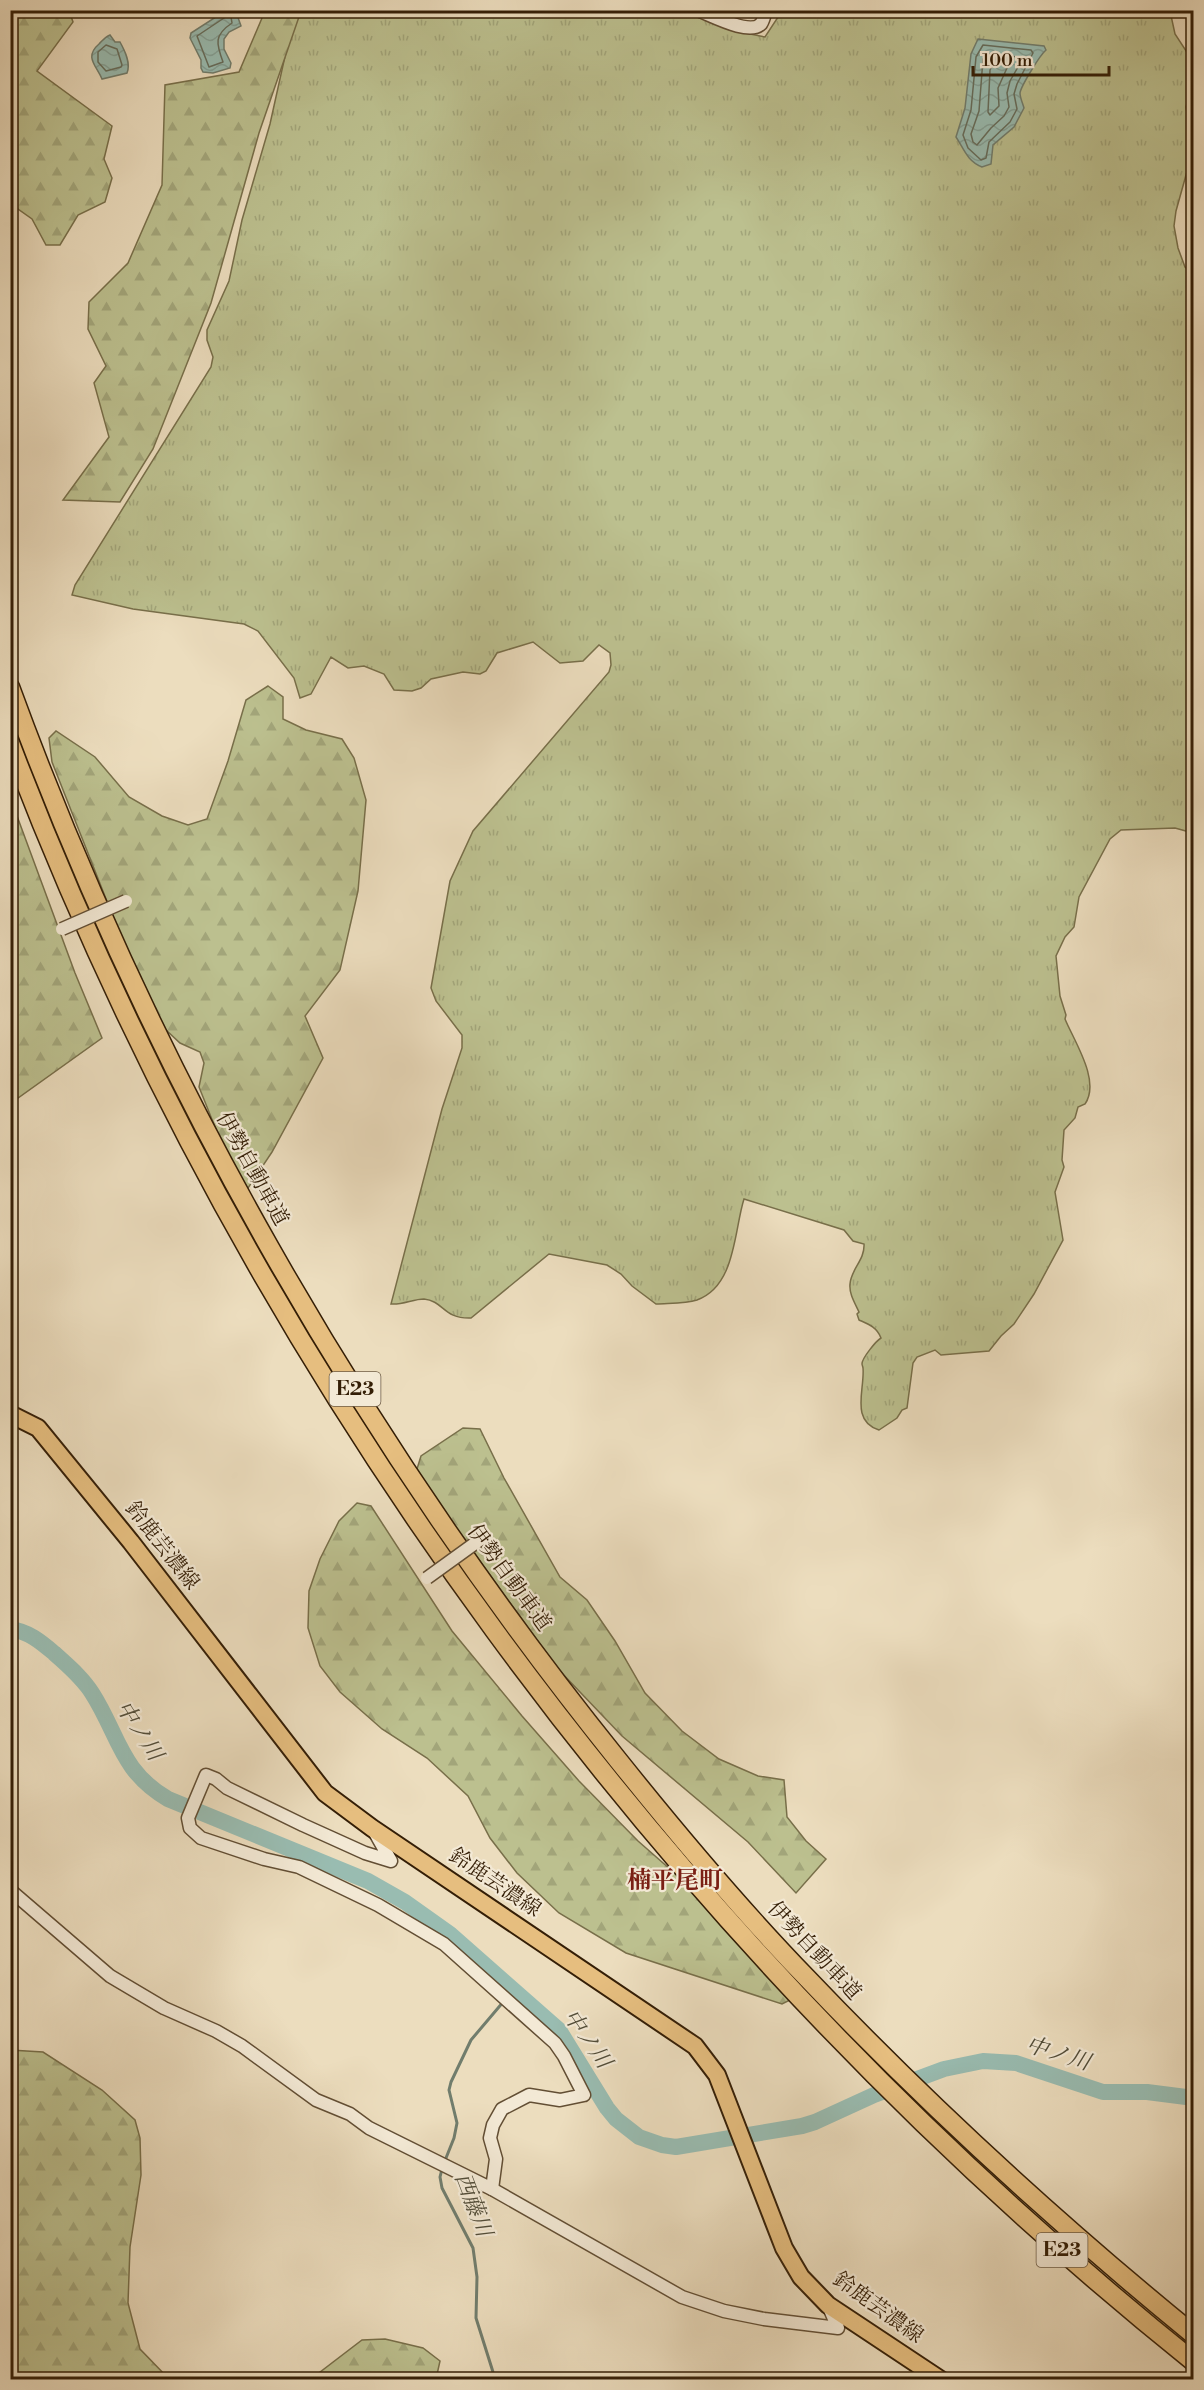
<svg xmlns="http://www.w3.org/2000/svg" width="1204" height="2390" viewBox="0 0 1204 2390" font-family="'Libre Bodoni','Noto Serif JP',serif">
<style>
.grass{fill:url(#grass-tufts);stroke:#786f4a;stroke-width:1.5}
.forest{fill:url(#forest-firs);stroke:#786f4a;stroke-width:1.5}
.water{fill:url(#water-waves);stroke:#717d6d;stroke-width:1.5}
.lines{fill:none;stroke-linecap:round;stroke-linejoin:round}
.shore{stroke:#666d5c;stroke-width:1.5}
.stream{stroke:#717d6d;stroke-width:3}
.river{stroke:#99bcb1;stroke-width:16}
.minor-casing{stroke:#624e34;stroke-width:15}
.major-casing{stroke:#341e06;stroke-width:20}
.highway-casing{stroke:#341e06;stroke-width:21}
.minor{stroke:#f3e9d5;stroke-width:12}
.major{stroke:#e6be7f;stroke-width:16}
.highway{stroke:#e6be7f;stroke-width:18}
.minor-bridge-casing{stroke:#624e34;stroke-width:15;stroke-linecap:butt}
.minor-bridge{stroke:#f3e9d5;stroke-width:12}
.labels{text-anchor:middle;dominant-baseline:central;stroke-width:4.5;stroke-linejoin:round;paint-order:stroke}
.shield{fill:#f3e9d5;stroke:#6d5b44;stroke-width:1.5}
.shield-label{font-size:20px;font-weight:bold;fill:#341e06}
.street-label{font-size:21px;fill:#341e06;stroke:#f3e9d5}
.water-label{font-size:22px;font-style:italic;fill:#524d39;stroke:#f3e9d5}
.quarter-label{font-size:24px;font-weight:bold;fill:#7a1f14;stroke:#f3e9d5}
</style>
<defs>
<pattern id="grass-tufts" width="24" height="20" patternUnits="userSpaceOnUse" patternTransform="scale(1.5)"><rect width="24" height="20" fill="#bcc08f"/><path d="M3 7l-1-3M5 7V3M7 7l1-3M15 17l-1-3M17 17v-4M19 17l1-3" fill="none" stroke="#a2a57a"/></pattern>
<pattern id="forest-firs" width="22" height="20" patternUnits="userSpaceOnUse" patternTransform="scale(1.5)"><rect width="22" height="20" fill="#bcc08f"/><path d="M5 1l3.5 6h-7zM16 11l3.5 6h-7z" fill="#a2a57a"/></pattern>
<pattern id="water-waves" width="16" height="10" patternUnits="userSpaceOnUse" patternTransform="scale(1.5)"><rect width="16" height="10" fill="#99bcb1"/><path d="M0 5q4-4 8 0t8 0" fill="none" stroke="#84a197"/></pattern>
</defs>
<rect width="100%" height="100%" fill="#ecddbe"/>
<filter id="stains"><feTurbulence type="fractalNoise" baseFrequency=".00333" numOctaves="4"/><feColorMatrix values="0 0 0 0 .2 0 0 0 0 .09 0 0 0 0 .02 0 0 0 .5 -.17"/></filter>
<radialGradient id="worn" r=".72"><stop offset=".6" stop-color="#630" stop-opacity="0"/><stop offset="1" stop-color="#630" stop-opacity=".3"/></radialGradient>
<path class="grass" d="M295 11H682L735 31 765 37 782 11H1170L1175 34 1194 63 1193 80 1186 107 1193 150 1176 211 1174 226 1178 248 1185 267 1194 275 1193 833 1175 828 1121 830 1110 839 1079 897 1074 927 1065 937 1056 956 1060 996 1066 1015 1065 1019C1074 1041 1101 1081 1085 1104L1078 1107 1075 1118 1064 1130 1062 1160 1064 1167 1055 1192 1063 1240 1034 1294 1014 1324 1001 1336 989 1351 941 1355 935 1350 917 1357 913 1363 907 1408 902 1410 897 1418 879 1430C850 1421 865 1389 863 1368 863 1367 862 1365 862 1364 862 1358 876 1341 881 1338 877 1327 868 1324 859 1320L857 1314 859 1312C855 1303 849 1294 850 1284 851 1269 865 1260 864 1244L853 1241 844 1230 744 1199C734 1230 736 1286 697 1300 685 1304 669 1303 656 1304L632 1286 621 1274 607 1265 549 1254 471 1318C443 1319 444 1301 424 1299 413 1299 403 1305 391 1304L442 1109 462 1048V1035L436 1001 431 988 450 881 473 831 609 672 611 665 610 653 599 645 583 661 560 663 533 642 497 653 486 671 480 674 463 672 431 679 421 688 412 691 394 690 384 674 364 666 348 668 331 657 311 694 300 698 294 678 258 631 244 624 133 609 72 595 75 585 211 367 213 357 207 340V330L229 281 242 220 270 124Z"/>
<g class="forest">
<path d="M11 10 69 11 73 22 37 71 112 126 104 159 112 178 105 202 78 215 60 245H46L32 219 11 204Z"/>
<path d="M265 11H301L259 133 211 303 153 449 120 502 63 500 109 437 94 383 106 366 88 329 89 302 128 263 162 185 165 85 239 72Z"/>
<path d="M268 686 283 697V719L306 730 342 739 354 758 366 800 358 891 340 970 305 1016 323 1058 272 1152 246 1191 225 1152 199 1087 204 1063 200 1052 180 1043 165 1029 147 994 112 914 52 762 49 738 56 731 95 757 129 797 162 816 188 825 207 819 228 761 246 700Z"/>
<path d="M10 797 75 973 102 1038 11 1103Z"/>
<path d="M463 1428 480 1429 504 1478 560 1577 587 1600 615 1641 645 1693 682 1731 719 1759 758 1776 784 1780 787 1817 806 1841 826 1859 796 1893 748 1842 622 1736 558 1669 427 1488 417 1469 421 1456Z"/>
<path d="M357 1503 371 1506 452 1631 522 1716 579 1781 638 1841 687 1884 792 1999 782 2004 626 1953 559 1913 517 1873 490 1838 468 1796 427 1758 382 1729 340 1692 320 1666 308 1628 309 1591 320 1559 339 1521Z"/>
<path d="M10 2050 43 2052 102 2090 135 2120 140 2138 141 2175 130 2247 128 2303 140 2349 169 2379H11Z"/>
<path d="M385 2339 423 2348 440 2361 436 2379H311L362 2340Z"/>
</g>
<g class="water">
<path d="M225 11 236 12 241 26 229 32 224 39V49L231 63 230 68 213 73 203 72 201 68V60L190 38 191 33Z"/>
<path d="M110 35 115 42H120C125 51 131 63 127 73L102 79C96 65 84 57 99 44 103 40 105 37 110 35Z"/>
<path d="M978 39 1044 46 1046 50C1040 55 1021 86 1020 93 1020 98 1023 104 1024 108L1014 127 993 145 991 164 982 167C967 161 964 149 956 137L965 108 971 54Z"/>
</g>
<g class="lines">
<g class="shore">
<path d="M227 16 231 17 232 23C214 35 216 43 223 62L209 67 197 36Z"/>
<path d="M106 45 117 49 122 65 121 67 106 71 98 62V52Z"/>
<path d="M983 45 1031 50 1033 53 1017 84 1014 94 1017 109 1010 122 989 142 986 158 981 160 968 148 963 135 971 110 976 57Z"/>
<path d="M988 54 1019 57 1022 60 1010 81 1007 93 1009 107 1004 116 991 128 977 145 973 142 971 134 979 111 983 59Z"/>
<path d="M994 63 1005 64 1007 68 998 88 999 106 990 115 988 112 990 70Z"/>
</g>
<g class="stream">
<path d="M508 1996 514 1989"/>
<path d="M444 2163 454 2138 457 2123 449 2090 451 2082 471 2040 504 2001"/>
<path d="M442 2169 440 2177 442 2188 473 2248 477 2277 476 2318 493 2372 498 2380"/>
</g>
<path class="river" d="M10 1629C28 1631 41 1642 54 1653 67 1665 82 1677 92 1693 119 1735 120 1771 168 1799L368 1881 405 1902 450 1934 559 2030 607 2108 616 2119 639 2137 662 2145 676 2147 802 2126 815 2122 874 2095 944 2069 983 2061 1016 2063 1103 2092H1147L1194 2098"/>
<g class="minor-casing">
<g id="minor">
<path d="M697 10C711 15 749 36 761 24 763 21 765 14 766 10"/>
<path d="M374 1831 391 1861 365 1853 303 1825 227 1788 216 1779 206 1775 188 1818 190 1828 201 1838 264 1859 299 1867 378 1905 444 1944 555 2043 564 2056 584 2095 560 2100 529 2095 502 2109 493 2125 490 2138 496 2159 492 2189"/>
<path d="M10 1890 110 1976 164 2008 216 2031 242 2046 316 2100 350 2114 369 2128 492 2189 682 2297 724 2311 764 2319 838 2328 828 2305"/>
</g>
</g>
<g class="major-casing">
<path id="major" d="M10 1414 38 1428 131 1542 325 1793 372 1828 695 2046 717 2075 784 2248 801 2277 828 2305 941 2380"/>
</g>
<g class="highway-casing">
<g id="highway">
<path d="M10 687C152 1075 359 1438 618 1760 678 1835 740 1909 807 1978 928 2105 1058 2224 1194 2335"/>
<path d="M10 743C250 1374 668 1940 1194 2362"/>
</g>
</g>
<use href="#minor" class="minor"/>
<use href="#major" class="major"/>
<use href="#highway" class="highway"/>
<g class="minor-bridge-casing">
<g id="minor-bridge">
<path d="M62 929 126 901"/>
<path d="M427 1578 481 1539"/>
</g>
</g>
<use href="#minor-bridge" class="minor-bridge"/>
</g>
<g class="labels">
<g class="shield">
<rect x="329.5" y="1372" width="51" height="34" rx="4.5"/>
<rect x="1036.5" y="2233" width="51" height="34" rx="4.5"/>
</g>
<g class="shield-label">
<text x="355" y="1389">E23</text>
<text x="1062" y="2250">E23</text>
</g>
<g class="street-label">
<text transform="translate(252 1169) rotate(61)">伊勢自動車道</text>
<text transform="translate(162 1546) rotate(52)">鈴鹿芸濃線</text>
<text transform="translate(509 1578) rotate(54)">伊勢自動車道</text>
<text transform="translate(495 1883) rotate(34)">鈴鹿芸濃線</text>
<text transform="translate(814 1951) rotate(47)">伊勢自動車道</text>
<text transform="translate(878 2308) rotate(36)">鈴鹿芸濃線</text>
</g>
<g class="water-label">
<text transform="translate(139 1731) rotate(57)">中ノ川</text>
<text transform="translate(587 2039) rotate(55)">中ノ川</text>
<text transform="translate(1058 2054) rotate(17)">中ノ川</text>
<text transform="translate(473 2205) rotate(69)">西藤川</text>
</g>
<g class="quarter-label">
<text x="675" y="1881">楠平尾町</text>
</g>
</g>
<rect width="1204" height="2390" fill="none" stroke="#ecddbe" stroke-width="36"/>
<rect x="12" y="12" width="1180" height="2366" fill="none" stroke="#341e06" stroke-width="3"/>
<rect x="18" y="18" width="1168" height="2354" fill="none" stroke="#341e06" stroke-width="1.5"/>
<path d="M973 66v9h136v-9" fill="none" stroke="#341e06" stroke-width="3"/>
<text x="982" y="66" font-size="18" fill="#341e06" stroke="#f3e9d5" stroke-width="4.5" paint-order="stroke">100 m</text>
<rect width="100%" height="100%" filter="url(#stains)"/>
<rect width="100%" height="100%" fill="url(#worn)"/>
</svg>
